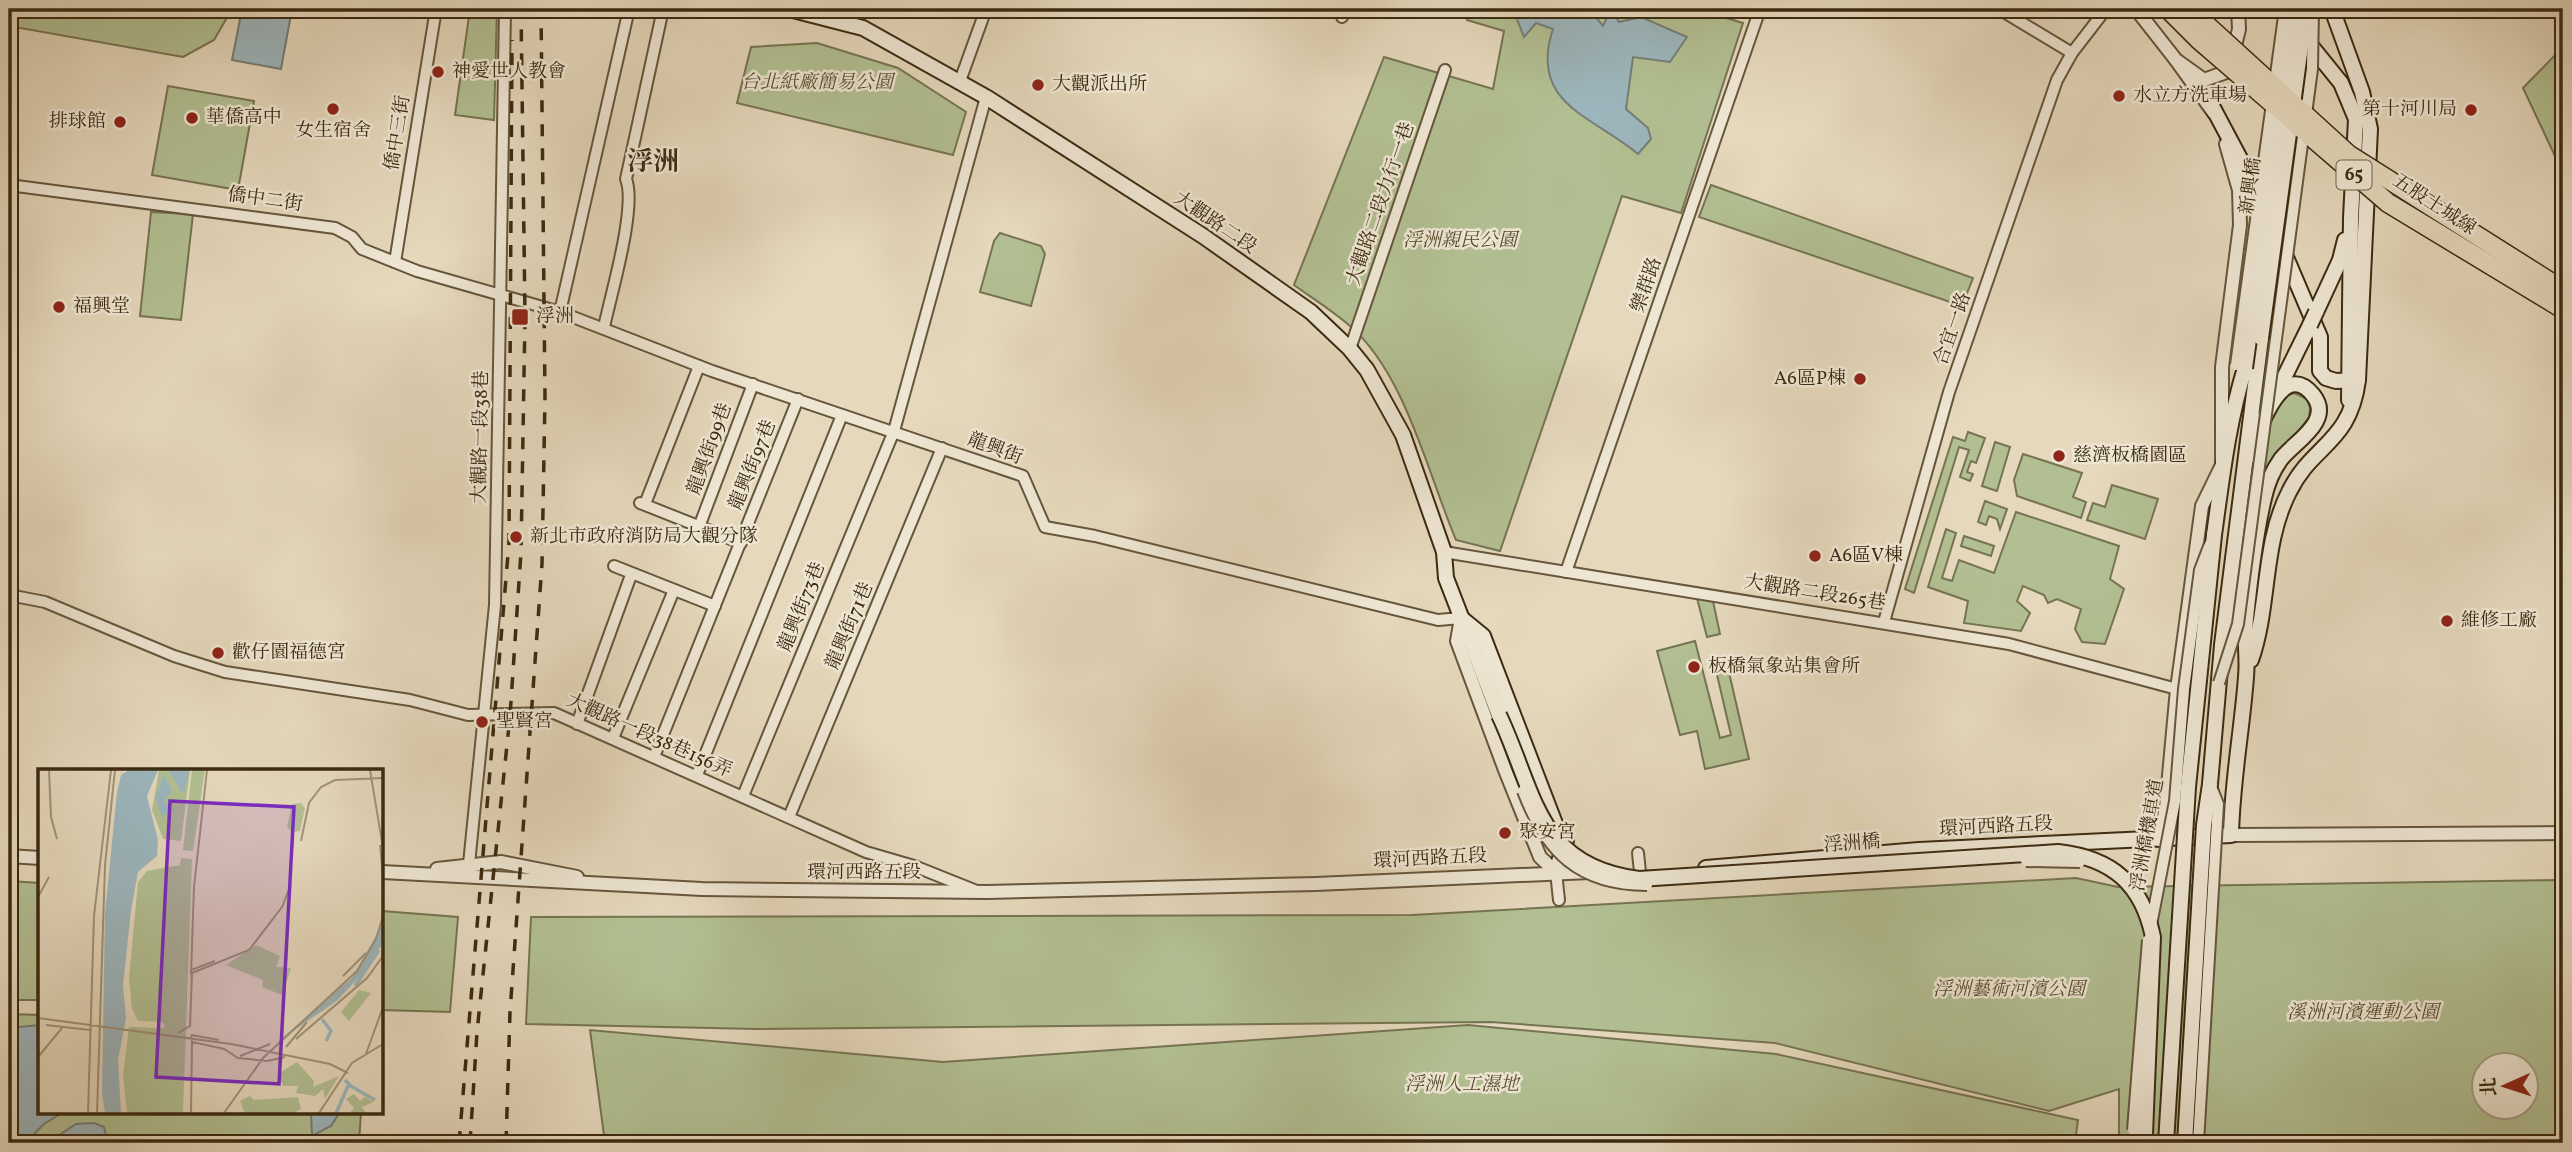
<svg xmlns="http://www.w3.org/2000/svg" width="2572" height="1152" viewBox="0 0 2572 1152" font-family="Vollkorn,'Noto Serif TC',serif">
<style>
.green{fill:#b2bf92;stroke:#767452;stroke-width:2;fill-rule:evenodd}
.water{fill:#9cb6bd;stroke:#757e78;stroke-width:2}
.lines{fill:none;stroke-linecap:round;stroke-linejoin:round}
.minor-casing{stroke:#66563c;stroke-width:14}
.tertiary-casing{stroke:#66563c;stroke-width:16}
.secondary-casing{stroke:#3b2a11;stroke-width:18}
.minor{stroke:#eee6d3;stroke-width:10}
.tertiary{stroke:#eee6d3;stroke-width:12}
.secondary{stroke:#eee6d3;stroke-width:14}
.rail{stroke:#3b2a11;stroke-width:3.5;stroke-dasharray:12 12;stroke-linecap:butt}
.minor-bridge-casing{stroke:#66563c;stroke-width:14;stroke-linecap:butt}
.secondary-bridge-casing{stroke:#3b2a11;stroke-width:18;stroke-linecap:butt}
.trunk-bridge-casing{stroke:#3b2a11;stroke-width:21;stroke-linecap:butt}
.minor-bridge{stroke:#eee6d3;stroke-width:10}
.secondary-bridge{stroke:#eee6d3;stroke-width:14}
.trunk-bridge{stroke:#e5d8bc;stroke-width:18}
.poi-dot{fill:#8f2418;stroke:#eee6d3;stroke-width:2.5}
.labels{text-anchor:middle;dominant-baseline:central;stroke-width:5;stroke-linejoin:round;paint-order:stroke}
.shield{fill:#eee6d3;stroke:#71624b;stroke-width:2}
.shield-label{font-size:18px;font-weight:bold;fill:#3b2a11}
.poi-label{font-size:19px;fill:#3b2a11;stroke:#eee6d3;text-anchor:start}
.park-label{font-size:19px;font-style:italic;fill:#594f31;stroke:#eee6d3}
.street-label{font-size:19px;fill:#3b2a11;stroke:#eee6d3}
.district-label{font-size:26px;font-weight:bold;fill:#3b2a11;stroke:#eee6d3}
.inset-river{fill:none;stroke:#9cb6bd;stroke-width:3.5}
.inset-road{fill:none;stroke:#a19278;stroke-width:2}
.view{fill:#7b2cbf;fill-opacity:0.15;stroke:#7b2cbf;stroke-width:3.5}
.inset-edge{fill:none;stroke:#3b2a11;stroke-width:3.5}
</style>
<rect width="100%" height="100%" fill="#e5d8bc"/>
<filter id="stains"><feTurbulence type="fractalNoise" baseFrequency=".00286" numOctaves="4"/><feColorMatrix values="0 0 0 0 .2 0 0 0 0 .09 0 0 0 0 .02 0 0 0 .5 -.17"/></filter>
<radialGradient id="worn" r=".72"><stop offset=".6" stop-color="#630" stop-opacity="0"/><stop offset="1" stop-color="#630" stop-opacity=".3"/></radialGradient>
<g class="green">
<path d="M9 9H232L214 40 183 57 9 26Z"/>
<path d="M470 9H497L494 120 455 115Z"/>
<path d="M1470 9H1696L1743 23 1681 213 1622 196 1500 551 1456 540C1428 474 1405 373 1350 326 1333 311 1312 298 1294 285L1384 57 1493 89 1504 31 1467 20Z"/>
<path d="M817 43 898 68 966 112 953 155 737 103 751 47Z"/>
<path d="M2563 47V173L2523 88Z"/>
<path d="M168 86 254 101 238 190 152 175Z"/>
<path d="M1711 185 1973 278 1962 306 1699 217Z"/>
<path d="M151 212 193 214 181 320 140 316Z"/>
<path d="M1000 233 1041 246 1045 254 1031 306 980 292 994 241Z"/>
<path d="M2294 393 2307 399 2310 408 2309 417 2262 480C2266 454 2263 401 2294 393Z"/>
<path d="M1968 432 1985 438 1976 463 1971 461 1967 472 1973 474 1970 481 1960 477 1969 450 1959 447 1914 593 1905 589 1953 437 1965 441Z"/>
<path d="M1995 442 2010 447 1997 491 1982 486Z"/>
<path d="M2023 454 2082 473 2073 497 2086 502 2081 518 2017 496 2014 480Z"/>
<path d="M2112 485 2158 499 2145 539 2087 520 2093 503 2105 507Z"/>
<path d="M1985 501 2007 509 2000 529 1997 519 1989 516 1986 525 1978 522Z"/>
<path d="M2016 512 2119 546 2110 579 2124 589 2105 644 2082 642 2075 629 2081 609 2057 599 2048 603 2044 595 2023 586 2017 601 2030 613 2021 631 1964 623 1968 601 1928 587 1946 529 1956 533 1942 578 1952 581 1959 560 1994 573Z"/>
<path d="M1964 536 1994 546 1991 556 1961 546Z"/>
<path d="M1697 598 1713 601 1720 634 1707 637Z"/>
<path d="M1695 641 1720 738 1731 735 1715 666 1727 664 1749 759 1705 769 1697 731 1680 735 1657 651Z"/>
<path d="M2076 878 2118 887 2563 880V1143H2119V1089L2049 1111 1775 1043 1491 1022 757 1029 526 1024 531 917 1412 915ZM2484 1064H2526V1106H2484Z"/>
<path d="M9 881 40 883V1000H9Z"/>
<path d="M382 911 458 917 450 1012 382 1010Z"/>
<path d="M9 1014 40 1015V1112H361L359 1143H9Z"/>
<path d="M1468 1025 1776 1054 2078 1120 2075 1143H605L590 1030 943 1062Z"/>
</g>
<g class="water">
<path d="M242 9H292L281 69 232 60Z"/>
<path d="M1518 9H1589L1603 26 1611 9 1619 22 1641 17 1687 37 1670 62 1633 57 1626 109 1648 128 1651 139 1638 154C1593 116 1528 104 1553 29L1536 23 1524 37 1517 19Z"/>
<path d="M40 1025V1112H63L44 1124 25 1143H9V1028Z"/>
<path d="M311 1112H340L331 1126 312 1136Z"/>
<path d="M94 1123 104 1127 108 1143H47L76 1124Z"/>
</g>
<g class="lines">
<g class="minor-casing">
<g id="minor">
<path d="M711 9 726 12 730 9"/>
<path d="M1999 9 2072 53"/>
<path d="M1342 17 1346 9"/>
<path d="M960 81 986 9"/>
<path d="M9 185 335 228 352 237 362 249 417 271 560 312 712 371 1023 476 1045 527 1095 536 1438 620 1461 618"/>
<path d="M395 262 436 9"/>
<path d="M560 312 629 9"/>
<path d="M604 327C611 294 637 207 626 179L663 9"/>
<path d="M1350 349 1445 70"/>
<path d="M640 503 741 543"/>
<path d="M645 504 699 366"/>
<path d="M699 527 753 384"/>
<path d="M1444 552 2009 644 2177 689"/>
<path d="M614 566 715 606"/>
<path d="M1566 572 1760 9"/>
<path d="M9 595 45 602 174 656 225 672 410 700 468 715 554 713 866 852 914 866 974 890"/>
<path d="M1884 622 1949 392 2057 80 2072 53 2106 9"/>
<path d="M577 724 631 575"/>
<path d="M613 738 674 590"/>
<path d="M654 757 798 399"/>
<path d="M697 775 842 415"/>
<path d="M743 796 894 431 986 97"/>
<path d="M789 817 942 448"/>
<path d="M1638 853 1640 872"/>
<path d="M469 864 495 605 505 9"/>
<path d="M1556 872 1559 900"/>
</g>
</g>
<g class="tertiary-casing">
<g id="tertiary">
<path d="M2136 9 2176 60 2204 80 2229 71 2239 29 2238 9"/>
<path d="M2176 60 2214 113"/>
<path d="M1461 618 1457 641 1505 770 1540 857 1556 872"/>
<path d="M2231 835 2563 833"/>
<path d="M2159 840 2166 808 2177 689 2202 506 2222 465V367L2240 225 2239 190 2226 144"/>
<path d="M9 856 40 858"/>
<path d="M437 869 501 862 577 877"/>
<path d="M382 872 702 889 987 892 1316 884 1590 872"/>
</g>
</g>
<g class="secondary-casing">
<g id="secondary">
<path d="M789 9 863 28 986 97 1203 236 1311 312 1350 349 1367 370 1403 435 1444 552 1446 578 1499 715"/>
<path d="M2307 41 2341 83 2356 119 2351 218 2349 400"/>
<path d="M2212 106 2262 200"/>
<path d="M2274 229 2320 337V371L2326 378 2336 381 2358 380"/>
<path d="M2316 312 2340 260 2345 240"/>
<path d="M2276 394 2310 325"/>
<path d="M2214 535C2222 478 2228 423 2245 368"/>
<path d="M1461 618 1483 636 1559 834 1566 841"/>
<path d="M2251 660C2270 606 2262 545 2289 492 2312 444 2350 444 2358 380L2370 129 2362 92 2332 9"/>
<path d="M2210 784 2222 645 2261 338"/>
<path d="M1706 868 1919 850 2231 835C2232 782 2242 730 2246 677 2248 657 2244 638 2246 618 2250 579 2255 536 2264 498 2267 484 2273 470 2281 459 2294 442 2334 421 2313 395 2281 355 2256 438 2248 457"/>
<path d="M1556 872 1561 855 1560 843"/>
</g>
</g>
<use href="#minor" class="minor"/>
<use href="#tertiary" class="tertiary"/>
<use href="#secondary" class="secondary"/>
<g class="rail">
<path d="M459 1143 509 542 512 40"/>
<path d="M470 1143 477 1032 510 716 521 552 525 317 521 9"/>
<path d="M506 1143 510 1012 542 564 545 398 541 9"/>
</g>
<g class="minor-bridge-casing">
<g id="minor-bridge">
<path d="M2236 365 2285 9"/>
<path d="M2219 683 2238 624 2312 69 2313 9"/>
<path d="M1523 791C1546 852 1579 885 1647 885"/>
<path d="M2026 861 2080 862"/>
<path d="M2151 925 2175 801 2184 689 2200 570 2210 544"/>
<path d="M2133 1130 2148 940"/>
<path d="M2138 1143 2139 1122"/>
<path d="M2198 1143 2218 804 2210 784"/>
</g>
</g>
<g class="secondary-bridge-casing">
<g id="secondary-bridge">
<path d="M2310 325 2316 312"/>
<path d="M2261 338 2306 9"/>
<path d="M2245 368 2295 9"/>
<path d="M1499 715C1536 793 1536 866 1639 879L2058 852C2112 858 2142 884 2153 937L2145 1134"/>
<path d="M2166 1143 2188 787 2214 535"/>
<path d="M2185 1143 2204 825 2210 784"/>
</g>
</g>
<g class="trunk-bridge-casing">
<g id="trunk-bridge">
<path d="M2168 9 2199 40 2388 203 2563 309"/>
<path d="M2189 9 2348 154 2563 290"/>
</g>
</g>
<use href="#minor-bridge" class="minor-bridge"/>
<use href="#secondary-bridge" class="secondary-bridge"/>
<use href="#trunk-bridge" class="trunk-bridge"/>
</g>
<g class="poi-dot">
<circle cx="438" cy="72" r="7"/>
<circle cx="1038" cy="85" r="7"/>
<circle cx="2119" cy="96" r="7"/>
<circle cx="333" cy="109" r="7"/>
<circle cx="2471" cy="110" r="7"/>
<circle cx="192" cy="118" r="7"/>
<circle cx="120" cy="122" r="7"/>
<circle cx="59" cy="307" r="7"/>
<rect x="511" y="308" width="18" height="18" rx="3.5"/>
<circle cx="1860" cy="379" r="7"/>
<circle cx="2059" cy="456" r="7"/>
<circle cx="516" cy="537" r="7"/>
<circle cx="1815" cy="556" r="7"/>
<circle cx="2447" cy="621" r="7"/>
<circle cx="218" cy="653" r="7"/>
<circle cx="1694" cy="667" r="7"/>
<circle cx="482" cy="722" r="7"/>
<circle cx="1505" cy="833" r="7"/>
</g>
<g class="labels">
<rect class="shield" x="2336.5" y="160.5" width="35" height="29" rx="5"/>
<g class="shield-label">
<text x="2354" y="175">65</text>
</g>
<g class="poi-label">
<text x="452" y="72">神愛世人教會</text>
<text x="1052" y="85">大觀派出所</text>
<text x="2133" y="96">水立方洗車場</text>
<text x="2457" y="110" text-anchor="end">第十河川局</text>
<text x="206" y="118">華僑高中</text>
<text x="106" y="122" text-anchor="end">排球館</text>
<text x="333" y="131" text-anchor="middle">女生宿舍</text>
<text x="73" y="307">福興堂</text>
<text x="536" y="317">浮洲</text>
<text x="1846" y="379" text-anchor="end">A6區P棟</text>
<text x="2073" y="456">慈濟板橋園區</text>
<text x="530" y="537">新北市政府消防局大觀分隊</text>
<text x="1829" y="556">A6區V棟</text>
<text x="2461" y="621">維修工廠</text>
<text x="232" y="653">歡仔園福德宮</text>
<text x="1708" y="667">板橋氣象站集會所</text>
<text x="496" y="722">聖賢宮</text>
<text x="1519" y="833">聚安宮</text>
</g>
<g class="park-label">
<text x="817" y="83">台北紙廠簡易公園</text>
<text x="1460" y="241">浮洲親民公園</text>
<text x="2009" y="990">浮洲藝術河濱公園</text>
<text x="2363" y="1013">溪洲河濱運動公園</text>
<text x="1462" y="1085">浮洲人工濕地</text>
</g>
<g class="street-label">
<text transform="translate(398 133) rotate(-81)">僑中三街</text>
<text transform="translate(2251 186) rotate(-82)">新興橋</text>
<text transform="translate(265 200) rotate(8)">僑中二街</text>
<text transform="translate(1381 204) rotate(-71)">大觀路二段力行一巷</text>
<text transform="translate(2434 205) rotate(33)">五股土城線</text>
<text transform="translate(1215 223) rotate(34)">大觀路二段</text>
<text transform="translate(1647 285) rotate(-71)">樂群路</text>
<text transform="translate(1953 329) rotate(-71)">合宜一路</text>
<text transform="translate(481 437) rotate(-89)">大觀路一段38巷</text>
<text transform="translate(710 449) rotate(-70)">龍興街99巷</text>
<text transform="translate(995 449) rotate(21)">龍興街</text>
<text transform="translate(753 465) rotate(-68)">龍興街97巷</text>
<text transform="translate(1815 593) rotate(9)">大觀路二段265巷</text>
<text transform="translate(802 607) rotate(-68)">龍興街73巷</text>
<text transform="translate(850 626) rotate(-67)">龍興街71巷</text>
<text transform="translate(649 736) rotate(24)">大觀路一段38巷156弄</text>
<text transform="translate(1996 827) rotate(-3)">環河西路五段</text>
<text transform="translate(2148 835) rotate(-80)">浮洲橋機車道</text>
<text transform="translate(1852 844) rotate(-4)">浮洲橋</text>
<text transform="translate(1430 859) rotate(-3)">環河西路五段</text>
<text x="864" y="873">環河西路五段</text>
</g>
<g class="district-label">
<text x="653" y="163">浮洲</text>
</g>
</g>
<g transform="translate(38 769)">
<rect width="345" height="345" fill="#e5d8bc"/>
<path d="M121 1H152L143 72 125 70 114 41ZM154 1H167L155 82 145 81ZM263 34 267 39 262 62 254 63 249 58 254 35ZM143 89 154 90 145 344H89L85 307 91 258 127 259 125 253 100 252 94 240 91 210 100 113 109 102 142 96ZM218 176 242 187 238 198 253 199 244 226 224 218 225 211 188 196ZM321 221 333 224 311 252 303 243ZM259 293 276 312 275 318 301 307 287 330 285 320 277 327 258 324 260 317H245L240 305ZM316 325 322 332 327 328 336 333 324 338 328 344H312L316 339 308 330ZM212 327 216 331 260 328 263 340 255 344H207L202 332Z" fill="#b2bf92"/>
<path d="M91 1H120L109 27 120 71 119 87 100 103 93 141 85 217 88 249 80 291 83 344H67L64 325 67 144 79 23 83 6ZM131 1H151L147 22 143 23ZM126 5 134 22 126 32 135 42 126 46V52L117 29ZM345 154V174L328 200 300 231 238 274 314 209Z" fill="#9cb6bd"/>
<path class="inset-river" d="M317 217 341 181M284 250 293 262 288 272M311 316 337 331M298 344 311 315 307 311"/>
<path class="inset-road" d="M11 1 13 48 19 70M332 1 345 79M263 72 271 34 283 18 297 11 345 9M342 76 345 107M0 128 11 108M153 201 177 192M153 206 156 118 169 1M305 207 328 184M0 249 193 275 292 295 310 304M8 256 52 261M140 264 152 257 154 204 211 181 244 138 252 118M153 266 181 271M153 267 154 273 186 280 200 289 229 292 247 288M258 270 329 209 345 187M248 278 269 253M328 285 345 238M202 287 232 275M0 288 24 259M50 344 56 147 73 1M59 344 67 96 77 1M153 344 154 273M186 344 225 289 319 202 338 170 345 147M281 344 314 294 345 275"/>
<path class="view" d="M132 32 256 38 241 315 118 308Z"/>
<rect width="345" height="345" class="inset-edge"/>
</g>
<rect width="2572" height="1152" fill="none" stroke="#e5d8bc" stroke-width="35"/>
<rect x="10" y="10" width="2551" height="1131" fill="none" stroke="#3b2a11" stroke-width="3.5"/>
<rect x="18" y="18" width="2537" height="1117" fill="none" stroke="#3b2a11" stroke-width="2"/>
<g transform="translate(2505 1086) rotate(267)"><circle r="33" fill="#eee6d3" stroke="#a69b85" stroke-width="2"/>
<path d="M0-5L12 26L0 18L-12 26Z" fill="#8f2418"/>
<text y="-10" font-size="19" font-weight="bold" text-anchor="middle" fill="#3b2a11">北</text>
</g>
<rect width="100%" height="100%" filter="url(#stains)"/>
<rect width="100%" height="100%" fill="url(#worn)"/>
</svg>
